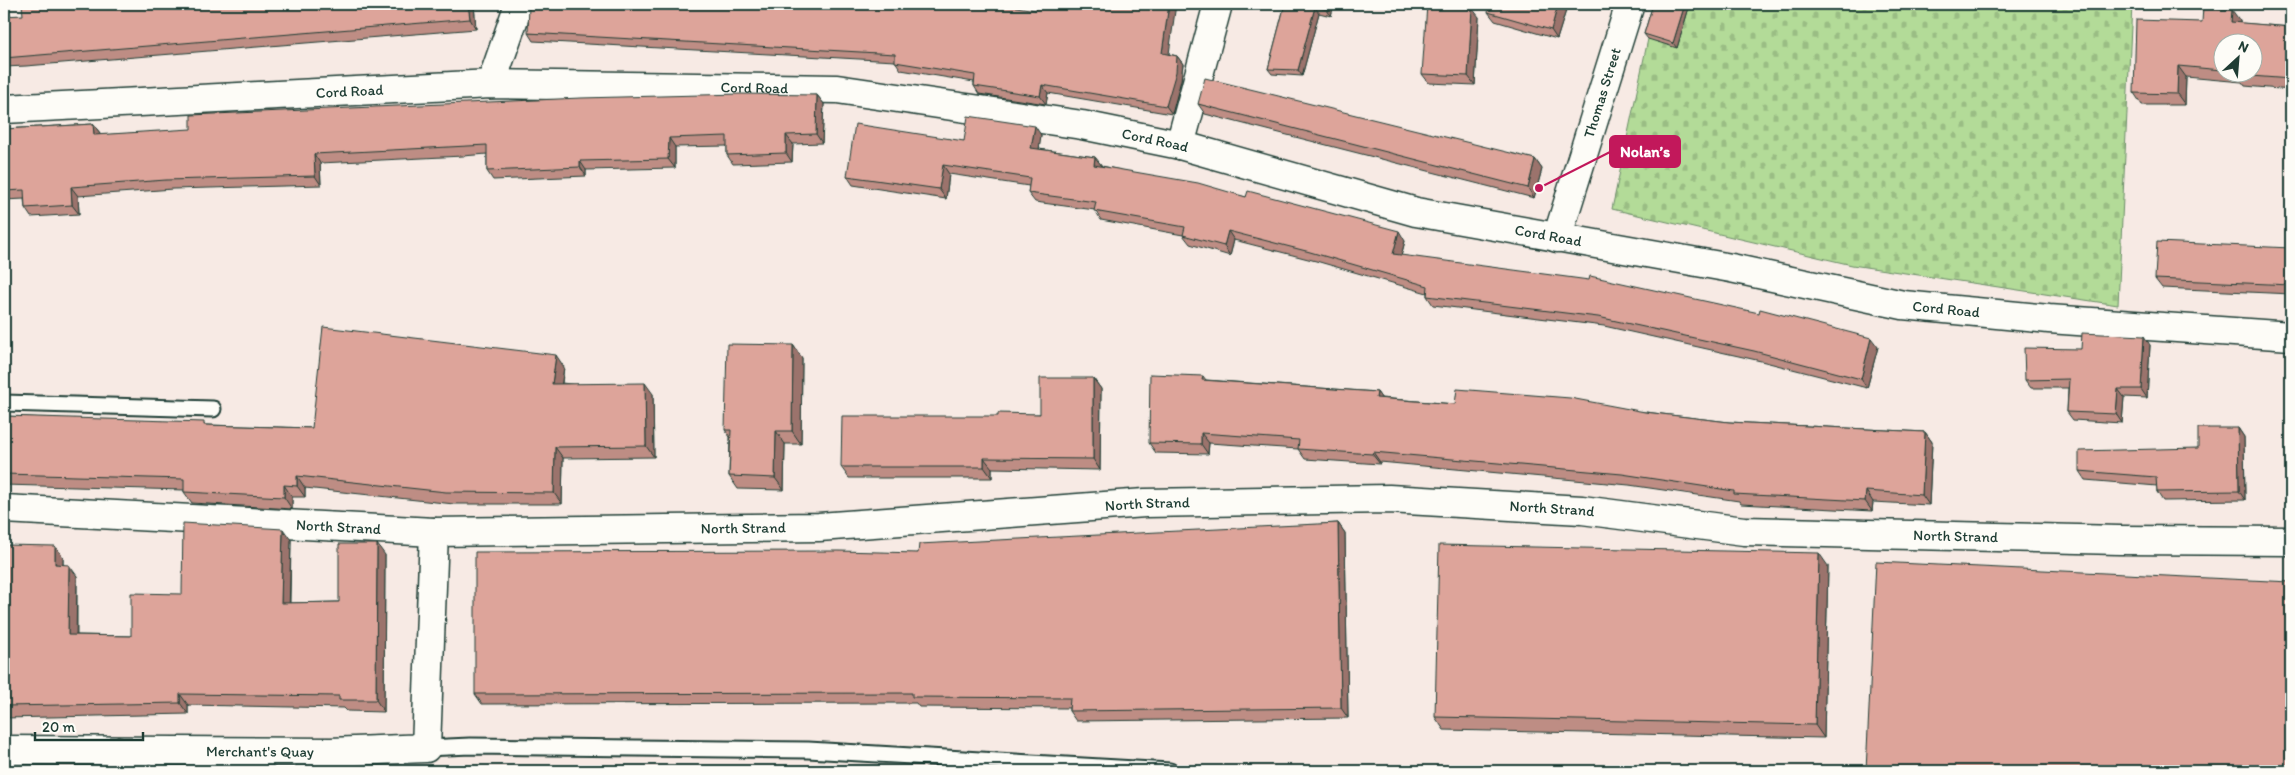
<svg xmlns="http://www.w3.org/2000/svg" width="2295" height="775" viewBox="0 0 2295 775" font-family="Itim,sans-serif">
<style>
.cemetery{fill:url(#cemetery-stones);stroke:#698c66}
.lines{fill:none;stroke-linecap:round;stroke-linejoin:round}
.service-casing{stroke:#1f3d34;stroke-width:19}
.minor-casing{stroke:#1f3d34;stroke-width:31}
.tertiary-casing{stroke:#1f3d34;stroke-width:31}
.secondary-casing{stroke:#1f3d34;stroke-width:31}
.service{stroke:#fdfcf7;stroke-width:15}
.minor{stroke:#fdfcf7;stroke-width:28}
.tertiary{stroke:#fdfcf7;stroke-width:28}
.secondary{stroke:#fdfcf7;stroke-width:28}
.wall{fill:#be8d84;stroke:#1f3d34;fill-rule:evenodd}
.shaded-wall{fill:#9b736c;stroke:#1f3d34}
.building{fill:#dda49a;stroke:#1f3d34}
.labels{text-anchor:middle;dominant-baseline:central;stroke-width:4.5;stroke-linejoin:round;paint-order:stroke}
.street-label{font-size:15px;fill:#1f3d34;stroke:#fdfcf7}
.leader{fill:none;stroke:#c2185b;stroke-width:2}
.callout-dot{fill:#c2185b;stroke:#fdfcf7;stroke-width:2}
.callout{fill:#c2185b;stroke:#c2185b;stroke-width:2}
.callout-label{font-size:16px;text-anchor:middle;font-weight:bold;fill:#fff}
</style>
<defs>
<pattern id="cemetery-stones" width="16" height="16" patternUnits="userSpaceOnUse" patternTransform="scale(1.25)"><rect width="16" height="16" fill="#b3db98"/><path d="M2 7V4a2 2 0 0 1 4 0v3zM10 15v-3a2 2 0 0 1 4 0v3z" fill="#9abd84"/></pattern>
</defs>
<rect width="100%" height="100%" fill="#f7eae4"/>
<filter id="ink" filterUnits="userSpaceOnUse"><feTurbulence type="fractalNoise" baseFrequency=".02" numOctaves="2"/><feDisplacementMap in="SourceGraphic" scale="10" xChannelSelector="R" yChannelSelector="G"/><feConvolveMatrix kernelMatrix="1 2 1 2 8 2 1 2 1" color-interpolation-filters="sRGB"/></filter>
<g filter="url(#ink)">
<path class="cemetery" d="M1658 4H2132L2118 305 1852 265 1612 209 1648 39Z"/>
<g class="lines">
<g class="service-casing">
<g id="service">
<path d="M4 403 213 409"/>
<path d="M426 748 470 746 808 750 1170 771"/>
</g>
</g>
<g class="minor-casing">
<g id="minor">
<path d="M491 84 519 4"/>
<path d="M1180 145 1218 4"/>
<path id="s1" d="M1557 238 1630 4"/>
<path id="s2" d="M4 750 331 752 426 748 434 532"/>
</g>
</g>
<g class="tertiary-casing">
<g id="tertiary">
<path id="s3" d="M4 109 491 84 837 89 1082 125 1180 145 1416 212 1731 268 1903 305 2049 319 2291 336"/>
</g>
</g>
<g class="secondary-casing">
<g id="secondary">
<path id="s4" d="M4 509 434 532 819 527 1145 503 1389 499 1582 510 1744 531 2119 540 2291 541"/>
</g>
</g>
<use href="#service" class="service"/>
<use href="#minor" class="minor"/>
<use href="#tertiary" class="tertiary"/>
<use href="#secondary" class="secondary"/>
</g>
<g class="wall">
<path d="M474 4 476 29 26 66 4 67V16Z"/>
<path d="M1285 4H1334L1331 16 1319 13 1302 76 1272 74 1268 69Z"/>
<path d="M1568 4 1557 39 1495 21 1488 12Z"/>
<path d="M1653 4H1690L1677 48 1648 39 1644 34Z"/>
<path d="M1479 17 1475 85 1429 83 1422 74Z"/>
<path d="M2240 21V23L2291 27V90L2245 86 2242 82 2186 77 2185 105H2142L2134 93 2202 22ZM2222 42 2252 72H2222Z"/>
<path d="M528 33 1169 54 1177 56 1183 64 1181 80 1172 114 1048 93 1046 104 979 94 974 86V82L901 70 895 61 533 41Z"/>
<path d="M817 95 824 104 822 143 793 144 792 162 733 164 727 155V146L675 147V168L586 170V176L493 180 487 171V154L463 156 320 163 321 185 173 189 78 196 79 214 31 217 25 208 24 199 4 200V129L93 124 100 133V135Z"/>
<path d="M1198 104 1535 159 1542 169 1534 198 1205 114Z"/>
<path d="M1041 135 1039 149 1095 157 1102 166 1246 197 1405 241 1401 256 1878 347 1867 388 1761 361 1604 326 1433 305 1427 296V293L1316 261 1234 240 1230 256 1190 244 1183 235 1101 220 1095 210 1035 202 1028 193 1029 186 949 174 946 199 853 185 847 176 964 141Z"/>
<path d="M2291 248V294L2162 288 2155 279Z"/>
<path d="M793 345 802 358 801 444H785L784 490 738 489 729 476 730 437 725 430Z"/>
<path d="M2150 345 2147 398 2124 397 2122 423 2073 420 2067 412 2068 388H2031L2025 380 2081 349Z"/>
<path d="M564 367 562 383 653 394 654 457 563 458 562 504H454L305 488V497H292V509L192 503 184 492V490L4 485V416L207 425 312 428Z"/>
<path d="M1203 376 1206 380 1377 392 1381 398 1455 404 1645 412 1729 422 1925 432 1932 442 1929 505 1873 502 1872 511 1741 504 1739 501 1629 485 1380 462V464L1305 459 1298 449 1209 443 1208 454 1156 453 1149 443Z"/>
<path d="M1093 378 1101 389 1100 470 992 468V478H849L841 467 998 416 1040 414Z"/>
<path d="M2238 428 2244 437 2245 500 2163 501 2157 492V486L2085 480 2079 471 2198 448Z"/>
<path d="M1338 523 1345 533 1348 718 1076 721 1069 711V708L919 707 916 703 482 704 475 694 918 553Z"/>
<path d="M291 540 290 603 339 602 385 555 384 712 347 711 344 708 188 705V714L4 718V545L63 557V565L77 576V635L131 636 182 594Z"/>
<path d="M1828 566 1824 738 1444 730 1435 717Z"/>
</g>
<g class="shaded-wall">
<path d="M468 4H474L476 29 470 19Z"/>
<path d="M1169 4H1176L1168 61 1162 53Z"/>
<path d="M1329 4H1334L1331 16 1327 10Z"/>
<path d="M1558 4H1568L1557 39 1551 30Z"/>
<path d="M1685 4H1690L1677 48 1673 43Z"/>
<path d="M1315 7 1319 13 1302 76 1298 70Z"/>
<path d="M1472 8 1479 17 1475 85 1468 76Z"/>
<path d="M2232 10 2240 21 2239 34 2231 22Z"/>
<path d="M1177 56 1183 64 1181 80 1172 114 1166 106Z"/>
<path d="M2178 66 2186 77 2185 105 2177 94Z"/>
<path d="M1042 85 1048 93 1046 104 1040 96Z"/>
<path d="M817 95 824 104 822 143 816 134Z"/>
<path d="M93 124 100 133 101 144 94 135Z"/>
<path d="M1035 126 1041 135 1038 157 1031 148Z"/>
<path d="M786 135 793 144 792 162 786 153Z"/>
<path d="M669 138 675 147V168L668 159Z"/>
<path d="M314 154 320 163 321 185 315 176Z"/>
<path d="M1095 157 1102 166 1101 174 1094 165Z"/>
<path d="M1535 159 1542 169 1534 198 1528 188Z"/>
<path d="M580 161 586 170V176L580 167Z"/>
<path d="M943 165 949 174 946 199 939 189Z"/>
<path d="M71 187 78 196 79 214 72 205Z"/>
<path d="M1228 231 1234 240 1230 256 1224 246Z"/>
<path d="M1399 231 1405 241 1399 264 1393 254Z"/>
<path d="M2144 336 2150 345 2147 398 2141 389Z"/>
<path d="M1871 338 1878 347 1867 388 1861 379Z"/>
<path d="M793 345 802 358 801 444 792 431Z"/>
<path d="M556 355 564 367 560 395 552 384Z"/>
<path d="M1093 378 1101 389 1100 470 1093 459Z"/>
<path d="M645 383 653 394 654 457 646 446Z"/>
<path d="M2118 389 2124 397 2122 423 2116 414Z"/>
<path d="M1377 392 1384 402 1376 398Z"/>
<path d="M2238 428 2244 437 2245 500 2239 491Z"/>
<path d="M776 431 785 444 784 490 775 478Z"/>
<path d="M1925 432 1932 442 1929 505 1922 495Z"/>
<path d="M1201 433 1209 443 1208 454 1201 444Z"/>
<path d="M555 447 563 458 562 504 554 493Z"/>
<path d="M1373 452 1380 462V464L1372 454Z"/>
<path d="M984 458 992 468V478L984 467Z"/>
<path d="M297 476 305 488V497L297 486Z"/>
<path d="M284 485 292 497V509L284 497Z"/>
<path d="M1866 491 1873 502 1872 511 1865 501Z"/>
<path d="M1338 523 1345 533 1348 718 1341 708Z"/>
<path d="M283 529 291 540 289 614 281 603Z"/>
<path d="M377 544 385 555 384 712 376 700Z"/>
<path d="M55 546 63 557V576L55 564Z"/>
<path d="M1819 553 1828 566 1824 738 1815 725Z"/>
<path d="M69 565 77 576 76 646 68 635Z"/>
<path d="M180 694 188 705V714L180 703Z"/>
</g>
<g class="building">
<path d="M22 4H468L470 19 4 58V16L23 15Z"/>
<path d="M529 4H996L1036 10 1037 4H1051L1082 9V4H1169L1162 53 1177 56 1176 72 1166 106 1042 85 1040 96 974 86 975 75 895 62V54L528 33Z"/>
<path d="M1285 4H1329L1327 10 1315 7 1298 70 1268 69Z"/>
<path d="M1490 4H1558L1551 30 1488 12Z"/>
<path d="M1653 4H1685L1673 43 1644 34Z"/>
<path d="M1427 5 1472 8 1468 76 1422 74Z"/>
<path d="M2203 7 2232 10 2231 22 2291 27V79L2237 75V72H2252V42H2222V70L2178 66 2177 94 2134 93 2136 20 2202 22Z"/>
<path d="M1205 78 1535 159 1528 188 1198 104Z"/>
<path d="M741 94 817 95 816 134 786 135V153L727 155V136L669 138 668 159 580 161V167L487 171V145L314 154 315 176 166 180 71 187 72 205 25 208 24 190 4 191V129L93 124 94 135 191 129V115L581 98Z"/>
<path d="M968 116 1035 126 1031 148 1095 157 1094 165 1198 183 1246 197 1248 191 1399 231 1393 254 1589 280 1590 276 1759 313 1760 309 1871 338 1861 379 1754 351 1598 317 1427 296 1428 286 1310 252 1228 231 1224 246 1183 235 1185 227 1094 211 1096 202 1028 193 1030 178 943 165 939 189 847 176 855 124 964 141Z"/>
<path d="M2157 242 2291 248V285L2155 279Z"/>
<path d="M323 327 556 355 552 384 645 383 646 446 555 447 554 493 446 492 297 476V486L284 485V497L184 492V479L4 474V416L204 422V425L312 428Z"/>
<path d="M2082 333 2144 336 2141 389H2118L2116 414 2067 412 2069 379 2025 380 2024 348 2081 349Z"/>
<path d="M727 344 793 345 792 431H776L775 478 729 476 731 430H725Z"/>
<path d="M1150 374 1203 376 1202 380 1377 392 1376 398 1455 404 1457 389 1570 398 1645 412 1729 422 1925 432 1922 495 1866 491 1865 501 1734 494V491L1622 474 1373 452 1372 454 1298 449 1299 440 1201 433V444L1149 443Z"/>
<path d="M1040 378H1093V459L984 458V467H841L842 416H998V413L1040 414Z"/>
<path d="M2198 428H2238L2239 491 2157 492 2156 477 2079 471V451L2198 448Z"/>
<path d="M183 523 283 529 281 603 339 602V544H377L376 700H339V696L180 694V703L4 706V545L55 546V564L69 565 68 635 131 636V593L182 594Z"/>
<path d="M1338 523 1341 708 1069 711 1070 698 912 697V693L475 694V552L839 551 918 553 919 544Z"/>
<path d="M1439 545 1819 553 1815 725 1435 717Z"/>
<path d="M1876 562 2291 582V771H1866Z"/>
</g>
</g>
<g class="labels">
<g class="street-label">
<text stroke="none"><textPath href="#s3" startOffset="751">Cord Road</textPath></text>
<text stroke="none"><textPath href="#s3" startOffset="346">Cord Road</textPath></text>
<text stroke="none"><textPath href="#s1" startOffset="152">Thomas Street</textPath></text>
<text stroke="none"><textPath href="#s3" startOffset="1156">Cord Road</textPath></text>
<text stroke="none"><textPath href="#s3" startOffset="1561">Cord Road</textPath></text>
<text stroke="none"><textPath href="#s3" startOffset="1966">Cord Road</textPath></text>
<text stroke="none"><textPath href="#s4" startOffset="1145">North Strand</textPath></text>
<text stroke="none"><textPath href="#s4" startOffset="1550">North Strand</textPath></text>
<text stroke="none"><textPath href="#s4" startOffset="335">North Strand</textPath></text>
<text stroke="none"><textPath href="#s4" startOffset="740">North Strand</textPath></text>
<text stroke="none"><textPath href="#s4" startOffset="1955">North Strand</textPath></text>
<text stroke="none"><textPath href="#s2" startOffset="256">Merchant's Quay</textPath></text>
</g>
</g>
<path class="leader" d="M1539 188L1610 152"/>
<circle class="callout-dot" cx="1539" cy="188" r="5"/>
<rect class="callout" x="1610" y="136" width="70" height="31" rx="5"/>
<g class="callout-label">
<text x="1645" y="157">Nolan’s</text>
</g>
<rect width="2295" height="775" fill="none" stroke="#fdfcf7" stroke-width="20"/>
<rect x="10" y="10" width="2275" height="755" fill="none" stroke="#1f3d34" stroke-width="2" filter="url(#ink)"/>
<g transform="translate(2238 58) rotate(26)"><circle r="24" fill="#fdfcf7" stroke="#a4b0a9"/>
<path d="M0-4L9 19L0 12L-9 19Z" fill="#1f3d34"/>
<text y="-8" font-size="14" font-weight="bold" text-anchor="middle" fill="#1f3d34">N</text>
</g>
<path d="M35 732v8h108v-8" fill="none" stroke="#1f3d34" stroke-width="2.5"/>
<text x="42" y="732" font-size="15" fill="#1f3d34" stroke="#fdfcf7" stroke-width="4" paint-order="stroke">20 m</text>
</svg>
